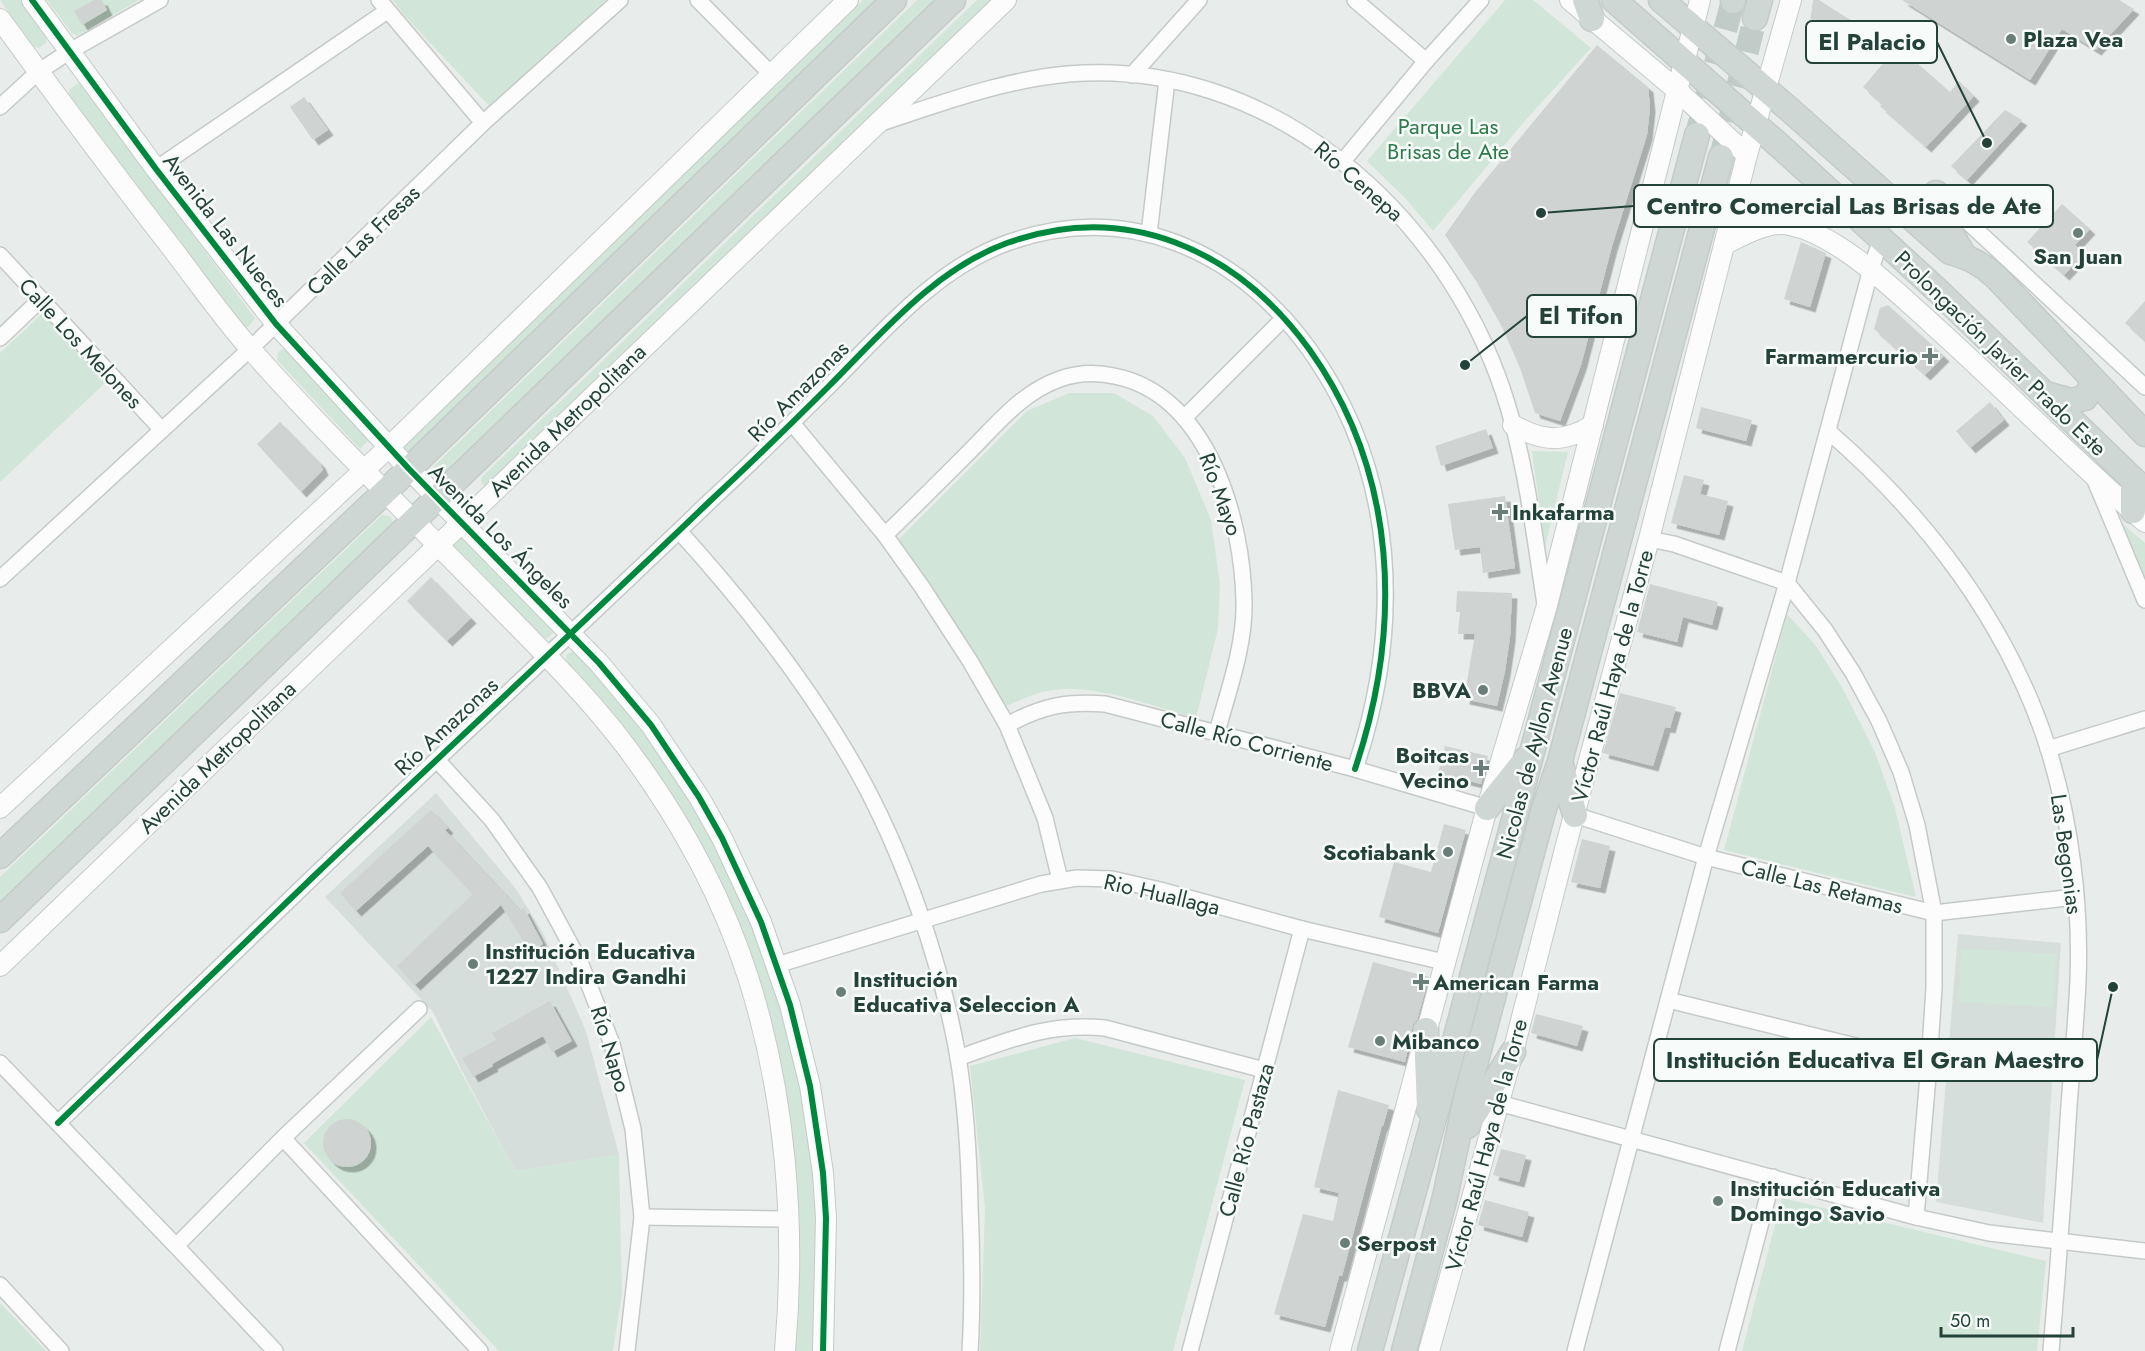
<svg xmlns="http://www.w3.org/2000/svg" width="2145" height="1351" viewBox="0 0 2145 1351" font-family="Jost,sans-serif">
<style>
.built{fill:#d6dedb}
.green{fill:#d1e6d8}
.building{fill:#cfd4d2;filter:url(#shadow)}
.lines{fill:none;stroke-linecap:round;stroke-linejoin:round}
.primary-tunnel{stroke:#c1cbc8;stroke-width:24;stroke-dasharray:24 12;stroke-linecap:butt}
.minor-casing{stroke:#c5cac8;stroke-width:18}
.tertiary-casing{stroke:#c5cac8;stroke-width:22}
.primary-casing{stroke:#c3ccc9;stroke-width:27}
.minor{stroke:#fcfcfc;stroke-width:15}
.tertiary{stroke:#fcfcfc;stroke-width:20}
.primary{stroke:#cfd7d5;stroke-width:24}
.cycleway-casing{stroke:#f7fbf9;stroke-width:10}
.cycleway{stroke:#00873e;stroke-width:6}
.poi-dot{fill:#697e78;stroke:#f7fbf9;stroke-width:2}
.labels{text-anchor:middle;dominant-baseline:central;stroke-width:5;stroke-linejoin:round;paint-order:stroke}
.poi-label{font-size:22px;font-weight:bold;fill:#24423a;stroke:#f7fbf9;text-anchor:start}
.park-label{font-size:22px;fill:#2d7a4b;stroke:#f7fbf9}
.street-label{font-size:22px;fill:#24423a;stroke:#f7fbf9}
.leader{fill:none;stroke:#24423a;stroke-width:2}
.callout-dot{fill:#24423a;stroke:#f7fbf9;stroke-width:2}
.callout{fill:#f7fbf9;stroke:#24423a;stroke-width:2}
.callout-label{font-size:24px;text-anchor:middle;font-weight:bold;fill:#24423a}
</style>
<defs>
<filter id="shadow"><feDropShadow dx="5.5" dy="5.5" stdDeviation="0" flood-color="#0004"/></filter>
</defs>
<rect width="100%" height="100%" fill="#e8edeb"/>
<g class="built">
<path d="M436 793 516 889 543 933 586 1031 619 1155 515 1171 461 1069 433 1012 325 897Z"/>
<path d="M1958 934 2061 943 2043 1223 1936 1202Z"/>
</g>
<g class="green">
<path d="M0 0H20L47 36 46 43 39 48 34 47Z"/>
<path d="M47 0H139L77 36 71 32Z"/>
<path d="M393 0H606L490 107 404 15Z"/>
<path d="M863 0H875L411 450H405L404 444Z"/>
<path d="M917 0H939L442 478 433 474 434 466Z"/>
<path d="M977 0H994L487 487 482 484 481 478Z"/>
<path d="M1505 0H1533L1591 48 1523 123 1433 231 1405 198 1367 161Z"/>
<path d="M78 83 81 84 254 317 255 319 247 328 245 327 148 204 70 99 69 90Z"/>
<path d="M43 313 105 383 0 482V353Z"/>
<path d="M286 347 372 437 360 449 277 360 278 352Z"/>
<path d="M1069 393H1114L1153 416 1185 458 1211 520 1220 584 1218 629 1196 718C1151 706 1089 680 1042 692 1029 696 1016 702 1004 707L955 625 898 540 1027 411Z"/>
<path d="M1532 451 1568 452 1545 547Z"/>
<path d="M382 515 390 516 393 521V527L0 907V877Z"/>
<path d="M2119 521 2145 543V582Z"/>
<path d="M463 535 555 628 554 632 548 638 539 637 453 548 452 545Z"/>
<path d="M1787 614 1816 646 1842 687 1875 752 1895 808 1916 897 1724 850Z"/>
<path d="M575 650 641 726 694 806 721 854 743 901 771 970 802 1087 817 1198 813 1351H789L797 1253V1196L785 1090 729 908 567 663 566 655Z"/>
<path d="M1961 949 2056 954 2053 1007 1959 1002Z"/>
<path d="M431 1017 515 1171 619 1155 622 1293 613 1351H499L304 1143Z"/>
<path d="M1075 1038 1245 1080 1173 1351H980L985 1208 970 1066Z"/>
<path d="M1782 1198 2046 1261 2037 1351H1742Z"/>
<path d="M0 1303 46 1351H0Z"/>
</g>
<g class="building">
<path d="M94 0H102L107 10 82 25 74 11Z"/>
<path d="M1813 0H1819L1852 21 1828 58 1819 52 1809 29Z"/>
<path d="M1902 0H2119L2134 9 2096 50 2062 29 2030 80Z"/>
<path d="M1597 45 1648 87 1650 107 1647 135 1612 246 1581 365 1560 421 1535 413 1520 368 1502 327 1476 281 1445 235 1476 191Z"/>
<path d="M1896 48 1916 65 1917 63 1950 92 1959 81 1974 96 1926 147 1880 106 1882 104 1863 87Z"/>
<path d="M304 97 328 130 313 140 290 107Z"/>
<path d="M2005 110 2022 120 1967 180 1951 166Z"/>
<path d="M2062 204 2090 229 2075 245 2084 254 2064 275 2027 242Z"/>
<path d="M1801 242 1826 253 1810 307 1784 299Z"/>
<path d="M2145 301V341L2125 323Z"/>
<path d="M1888 305 1944 356 1925 375 1874 329 1880 308Z"/>
<path d="M1990 402 2004 420 1970 448 1956 431Z"/>
<path d="M1701 407 1752 420 1746 441 1696 428Z"/>
<path d="M280 422 320 463 323 470 301 492 257 444Z"/>
<path d="M1486 429 1493 448 1441 466 1435 446Z"/>
<path d="M1684 475 1704 480 1700 494 1728 501 1719 535 1671 523Z"/>
<path d="M1505 496 1515 568 1483 573 1480 547 1455 550 1448 504Z"/>
<path d="M431 577 471 618 447 641 407 601Z"/>
<path d="M1650 584 1718 602 1712 625 1683 617 1677 642 1637 632Z"/>
<path d="M1457 591 1512 593 1510 637 1505 671 1497 706 1464 699 1475 634H1458L1460 612H1456Z"/>
<path d="M1620 693 1676 707 1670 728 1665 727 1653 766 1603 753Z"/>
<path d="M1445 746 1488 756 1481 784 1438 773Z"/>
<path d="M431 810 448 828 445 830 520 910 524 908 543 944 530 952 501 905 415 985 397 966 473 894 428 846 356 911 340 893Z"/>
<path d="M1444 824 1466 830 1438 933 1379 917 1394 862 1431 872Z"/>
<path d="M1582 839 1610 846 1600 888 1571 882Z"/>
<path d="M1373 962 1429 977 1417 1020 1413 1024 1405 1062 1348 1047Z"/>
<path d="M550 1001 572 1041 552 1052 543 1036 492 1064 493 1066 473 1077 462 1058 496 1040 492 1033Z"/>
<path d="M1536 1014 1583 1026 1577 1046 1531 1033Z"/>
<path d="M1338 1090 1389 1105 1383 1126 1382 1125 1342 1276H1339L1325 1327 1274 1314 1303 1214 1333 1221 1339 1193 1314 1187Z"/>
<circle cx="347" cy="1143" r="24"/>
<path d="M1501 1149 1526 1155 1519 1182 1493 1175Z"/>
<path d="M1485 1200 1529 1212 1522 1237 1478 1225Z"/>
</g>
<g class="lines">
<g class="primary-tunnel">
<path d="M1697 134 1733 1"/>
<path d="M1721 157 1755 18"/>
</g>
<g class="minor-casing">
<g id="minor">
<path d="M379 0 483 123"/>
<path d="M698 0 771 74"/>
<path d="M1355 0 1426 61"/>
<path d="M1132 75 1199 0"/>
<path d="M0 107 38 72 70 51 160 0"/>
<path d="M881 123C942 103 1003 80 1068 74 1268 57 1444 211 1504 394 1526 461 1534 534 1545 604"/>
<path d="M1343 161 1426 61 1481 0"/>
<path d="M156 169 387 11"/>
<path d="M1939 195 2145 387"/>
<path d="M1149 234 1167 80"/>
<path d="M0 255 162 430"/>
<path d="M0 338 41 299"/>
<path d="M1184 418 1284 318"/>
<path d="M792 423 885 535 922 587 970 661 1007 725 1045 818 1060 880"/>
<path d="M1828 431C1926 516 2008 623 2048 748 2071 822 2081 904 2078 981 2076 1023 2072 1065 2069 1106 2064 1188 2058 1269 2051 1351"/>
<path d="M2094 478 2145 600"/>
<path d="M679 531C745 604 806 681 855 767 903 852 941 961 958 1057 966 1106 969 1157 970 1206 972 1254 973 1303 970 1351"/>
<path d="M885 535C913 508 941 480 969 452 996 425 1022 392 1060 379 1077 373 1096 372 1114 376 1208 394 1243 520 1244 603 1245 645 1228 692 1217 732"/>
<path d="M1649 539 1674 544 1787 583 1825 630 1853 673 1879 721 1901 772 1917 825 1934 913V988L1929 1064 1916 1217"/>
<path d="M0 579 250 349 483 123 620 0"/>
<path d="M1007 725C1042 706 1066 701 1105 704L1355 769 1487 808"/>
<path d="M2048 749 2145 719"/>
<path d="M437 760 492 820 540 888 580 962 612 1044 633 1129 642 1217 627 1351"/>
<path d="M1575 815 1706 857 1934 913 2075 897"/>
<path d="M777 965 1041 884 1077 878 1112 879 1160 890 1302 929 1444 962"/>
<path d="M1668 1000 1929 1064"/>
<path d="M958 1058C1012 1039 1047 1023 1105 1028L1264 1070"/>
<path d="M0 1063 176 1246 275 1351"/>
<path d="M1499 1103 1916 1217 1989 1233 2145 1251"/>
<path d="M58 1123C143 1041 228 958 314 876 445 751 578 628 709 502 750 464 790 425 829 386 882 333 935 269 1007 243 1127 200 1237 250 1309 349 1398 473 1403 627 1355 769"/>
<path d="M283 1138 480 1351"/>
<path d="M642 1217 789 1219"/>
<path d="M176 1246 283 1138 419 1009"/>
<path d="M0 1285 61 1351"/>
<path d="M1190 1351 1302 929"/>
<path d="M1575 1351 1706 857 1787 583 1871 269 1881 239"/>
<path d="M1727 1351 1773 1177"/>
</g>
</g>
<g class="tertiary-casing">
<g id="tertiary">
<path d="M32 0 156 169 276 324 409 469 599 663 651 725 699 797 722 838 761 922 790 1005 810 1086 823 1173 826 1218 823 1351"/>
<path d="M1570 0 1678 91 1747 155"/>
<path d="M0 19C57 97 115 175 174 251 200 285 225 321 253 352 330 439 413 519 493 601 538 647 585 693 624 744 677 814 721 893 748 977 786 1096 796 1227 785 1351"/>
<path d="M1725 244C1744 235 1768 220 1790 225 1839 235 1893 289 1931 323 2003 388 2072 458 2145 522"/>
<path d="M1513 425C1543 442 1564 443 1593 425"/>
<path d="M0 808 389 447 848 0"/>
<path d="M0 966 1006 0"/>
<path d="M1340 1351 1487 808 1546 609 1700 0"/>
<path d="M1429 1351 1513 1052 1566 845 1649 539 1747 155 1791 0"/>
</g>
</g>
<g class="primary-casing">
<g id="primary">
<path d="M1585 0 1592 19"/>
<path d="M1614 0 1781 147 1938 291 2145 491"/>
<path d="M1661 0 1790 110 1950 252C1969 257 1982 264 1996 277L2145 434"/>
<path d="M1733 1V0"/>
<path d="M1755 18 1760 0"/>
<path d="M1936 193 1945 223 1964 256"/>
<path d="M2046 394 2071 401 2085 398 2091 387V378"/>
<path d="M2133 511V480"/>
<path d="M1560 761 1575 815"/>
<path d="M1487 808 1526 759"/>
<path d="M0 856 409 469 894 0"/>
<path d="M0 920 953 0"/>
<path d="M1426 1030 1429 1109"/>
<path d="M1467 1126 1513 1052"/>
<path d="M1370 1351 1442 1089 1697 135"/>
<path d="M1404 1351 1445 1197 1467 1094 1543 812 1560 761 1721 157"/>
</g>
</g>
<use href="#minor" class="minor"/>
<use href="#tertiary" class="tertiary"/>
<use href="#primary" class="primary"/>
<g class="cycleway-casing">
<g id="cycleway">
<path d="M32 0 156 169 276 324 409 469 599 663 651 725 699 797 722 838 761 922 790 1005 810 1086 823 1173 826 1218 823 1351"/>
<path d="M58 1123C143 1041 228 958 314 876 445 751 578 628 709 502 750 464 790 425 829 386 882 333 935 269 1007 243 1127 200 1237 250 1309 349 1398 473 1403 627 1355 769"/>
</g>
</g>
<use href="#cycleway" class="cycleway"/>
</g>
<g class="poi-dot">
<circle cx="2011" cy="39" r="6"/>
<circle cx="2078" cy="233" r="6"/>
<path d="M1927 347h6v6h6v6h-6v6h-6v-6h-6v-6h6z"/>
<path d="M1497 503h6v6h6v6h-6v6h-6v-6h-6v-6h6z"/>
<circle cx="1483" cy="690" r="6"/>
<path d="M1478 759h6v6h6v6h-6v6h-6v-6h-6v-6h6z"/>
<circle cx="1448" cy="852" r="6"/>
<circle cx="473" cy="964" r="6"/>
<path d="M1418 973h6v6h6v6h-6v6h-6v-6h-6v-6h6z"/>
<circle cx="841" cy="992" r="6"/>
<circle cx="1380" cy="1041" r="6"/>
<circle cx="1718" cy="1201" r="6"/>
<circle cx="1345" cy="1243" r="6"/>
</g>
<g class="labels">
<g class="poi-label">
<text x="2023" y="39">Plaza Vea</text>
<text x="2078" y="256" text-anchor="middle">San Juan</text>
<text x="1918" y="356" text-anchor="end">Farmamercurio</text>
<text x="1512" y="512">Inkafarma</text>
<text x="1471" y="690" text-anchor="end">BBVA</text>
<text x="1469" y="755" text-anchor="end">Boitcas<tspan x="1469" dy="25">Vecino</tspan></text>
<text x="1436" y="852" text-anchor="end">Scotiabank</text>
<text x="485" y="951">Institución Educativa<tspan x="485" dy="25">1227 Indira Gandhi</tspan></text>
<text x="853" y="979">Institución<tspan x="853" dy="25">Educativa Seleccion A</tspan></text>
<text x="1433" y="982">American Farma</text>
<text x="1392" y="1041">Mibanco</text>
<text x="1730" y="1188">Institución Educativa<tspan x="1730" dy="25">Domingo Savio</tspan></text>
<text x="1357" y="1243">Serpost</text>
</g>
<g class="park-label">
<text x="1448" y="126">Parque Las<tspan x="1448" dy="25">Brisas de Ate</tspan></text>
</g>
<g class="street-label">
<text transform="translate(1359 181) rotate(41)">Río Cenepa</text>
<text transform="translate(226 230) rotate(52)">Avenida Las Nueces</text>
<text transform="translate(363 240) rotate(-44)">Calle Las Fresas</text>
<text transform="translate(81 343) rotate(47)">Calle Los Melones</text>
<text transform="translate(2001 353) rotate(44)">Prolongación Javier Prado Este</text>
<text transform="translate(798 391) rotate(-45)">Río Amazonas</text>
<text transform="translate(567 420) rotate(-44)">Avenida Metropolitana</text>
<text transform="translate(1221 494) rotate(70)">Río Mayo</text>
<text transform="translate(501 536) rotate(45)">Avenida Los Ángeles</text>
<text transform="translate(1612 676) rotate(-75)">Víctor Raúl Haya de la Torre</text>
<text transform="translate(446 726) rotate(-43)">Río Amazonas</text>
<text transform="translate(1247 741) rotate(15)">Calle Río Corriente</text>
<text transform="translate(1534 743) rotate(-75)">Nicolas de Ayllon Avenue</text>
<text transform="translate(217 757) rotate(-44)">Avenida Metropolitana</text>
<text transform="translate(2067 854) rotate(82)">Las Begonias</text>
<text transform="translate(1822 886) rotate(14)">Calle Las Retamas</text>
<text transform="translate(1162 894) rotate(13)">Rio Huallaga</text>
<text transform="translate(611 1049) rotate(73)">Río Napo</text>
<text transform="translate(1246 1140) rotate(-75)">Calle Río Pastaza</text>
<text transform="translate(1486 1145) rotate(-75)">Víctor Raúl Haya de la Torre</text>
</g>
</g>
<path class="leader" d="M1987 143L1937 42M1541 213L1634 206M1465 365L1527 316M2113 987L2097 1060"/>
<g class="callout-dot">
<circle cx="1987" cy="143" r="6"/>
<circle cx="1541" cy="213" r="6"/>
<circle cx="1465" cy="365" r="6"/>
<circle cx="2113" cy="987" r="6"/>
</g>
<g class="callout">
<rect x="1806" y="21" width="131" height="42" rx="6"/>
<rect x="1634" y="185" width="419" height="42" rx="6"/>
<rect x="1527" y="295" width="109" height="42" rx="6"/>
<rect x="1654" y="1039" width="443" height="42" rx="6"/>
</g>
<g class="callout-label">
<text x="1872" y="50">El Palacio</text>
<text x="1844" y="214">Centro Comercial Las Brisas de Ate</text>
<text x="1581" y="324">El Tifon</text>
<text x="1875" y="1068">Institución Educativa El Gran Maestro</text>
</g>
<path d="M1941 1327v9h132v-9" fill="none" stroke="#24423a" stroke-width="3"/>
<text x="1950" y="1327" font-size="18" fill="#24423a" stroke="#f7fbf9" stroke-width="4.5" paint-order="stroke">50 m</text>
</svg>
